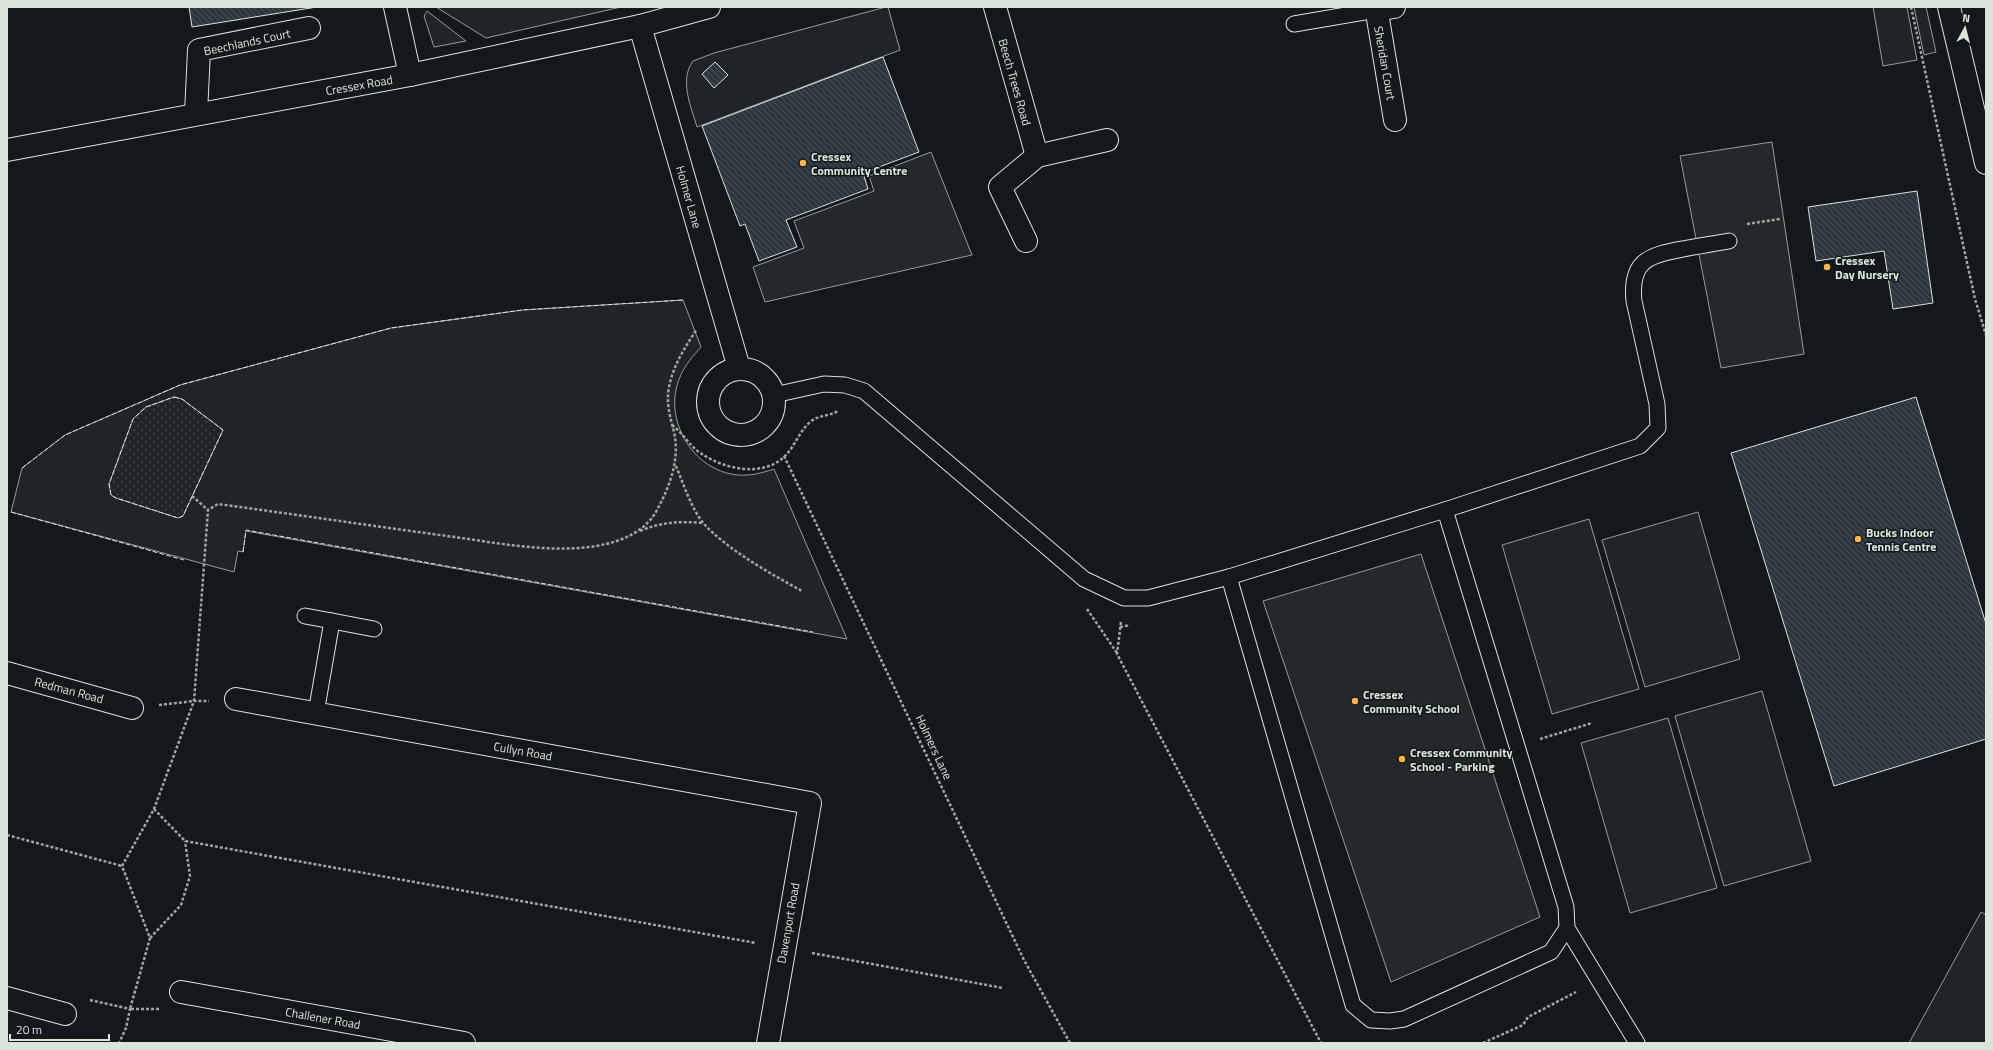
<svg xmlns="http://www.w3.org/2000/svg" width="1993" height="1050" viewBox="0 0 1993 1050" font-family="'Titillium Web',sans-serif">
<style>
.grass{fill:#202428;stroke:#939e99}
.park{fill:url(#park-dots);stroke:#939e99}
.parking{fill:#24282b;stroke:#939e99}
.building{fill:url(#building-back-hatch);stroke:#d8e6dc}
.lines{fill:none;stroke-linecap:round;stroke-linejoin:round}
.service-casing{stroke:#d8e6dc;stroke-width:17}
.minor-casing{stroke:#d8e6dc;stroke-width:24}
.tertiary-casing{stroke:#d8e6dc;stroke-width:24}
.trunk-casing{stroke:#d8e6dc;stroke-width:24}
.path{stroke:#9da8a2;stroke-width:2.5;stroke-dasharray:3 2;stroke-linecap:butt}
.service{stroke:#14181c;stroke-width:15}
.minor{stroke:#14181c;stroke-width:22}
.tertiary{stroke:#14181c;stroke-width:22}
.trunk{stroke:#14181c;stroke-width:22}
.fence{stroke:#d8e6dc;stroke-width:1;stroke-dasharray:5 2;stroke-linecap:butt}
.poi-dot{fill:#ffb74d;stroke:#14181c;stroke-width:1.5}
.labels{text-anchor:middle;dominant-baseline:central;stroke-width:3;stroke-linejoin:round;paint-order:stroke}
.street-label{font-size:12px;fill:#d8e6dc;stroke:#14181c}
.poi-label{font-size:12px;font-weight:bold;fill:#d8e6dc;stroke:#14181c;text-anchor:start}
</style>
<defs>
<pattern id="park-dots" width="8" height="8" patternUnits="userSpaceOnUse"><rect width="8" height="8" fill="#202428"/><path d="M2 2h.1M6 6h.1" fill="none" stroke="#404447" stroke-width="1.8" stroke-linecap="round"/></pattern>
<pattern id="building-back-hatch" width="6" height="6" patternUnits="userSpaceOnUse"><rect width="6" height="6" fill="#2c363c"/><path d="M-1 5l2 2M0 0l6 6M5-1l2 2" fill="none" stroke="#4a5358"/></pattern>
</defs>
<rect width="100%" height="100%" fill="#14181c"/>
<g class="grass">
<path d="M436 7H621L486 38Z"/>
<path d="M886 7H888L900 50 697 127C691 107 679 80 693 61L714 53Z"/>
<path d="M1873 7H1907L1917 60 1883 66Z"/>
<path d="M1914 7H1926L1936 52 1924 55Z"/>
<path d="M427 11 466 41 434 47 424 16Z"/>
<path d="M683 300 701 347C693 356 685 365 680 377 662 418 692 471 738 475 750 476 762 473 774 469L847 639 246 531 243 552 238 551 234 572 11 512 22 468 65 435 180 385 391 328 523 310Z"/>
<path d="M1698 512 1740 659 1645 687 1602 540Z"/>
<path d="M1589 519 1639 689 1552 714 1502 545Z"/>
<path d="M1762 691 1811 861 1724 886 1675 716Z"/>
<path d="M1668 718 1717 888 1630 913 1581 743Z"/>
<path d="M1981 912 1986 915V1043H1909Z"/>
</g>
<path class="park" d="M174 397 182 399 223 430 183 516 178 518 116 498 111 495 109 484 133 419 146 407Z"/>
<g class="parking">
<path d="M1772 142 1804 354 1721 368 1680 156Z"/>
<path d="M931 152 972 255 765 302 753 267 804 248 794 221 874 191 869 176Z"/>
<path d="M1421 554 1540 917 1391 982 1263 601Z"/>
</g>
<g class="building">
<path d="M189 7H317L192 27Z"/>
<path d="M883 57 919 152 863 173 868 189 786 220 797 247 759 261 745 224 740 226 702 126Z"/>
<path d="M715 62 728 75 714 88 702 74Z"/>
<path d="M1917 191 1933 303 1893 309 1884 251 1816 261 1808 207Z"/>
<path d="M1916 397 1986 624V739L1834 786 1731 453Z"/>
</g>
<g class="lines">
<g class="service-casing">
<g id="service">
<path d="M1294 24 1376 10"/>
<path d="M774 395 824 384 845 385 864 391 1084 579 1124 598H1148L1229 577 1445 510 1640 446 1658 428 1657 404 1634 301C1630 261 1648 255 1683 249 1698 246 1713 244 1729 241"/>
<path d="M1445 510 1566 907 1567 928 1637 1043"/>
<path d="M1229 577 1353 1005 1371 1020 1390 1021 1404 1019 1551 952 1567 928"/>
<path d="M305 616 332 621 316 713"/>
<path d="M332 621 374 629"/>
</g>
</g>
<g class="minor-casing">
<g id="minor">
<path d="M395 7 410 75"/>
<path d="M995 7 1037 156"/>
<path d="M1376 7 1395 120"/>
<path d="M1376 10 1394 7"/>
<path d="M640 26 739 368"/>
<path d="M196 114 199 50 309 28"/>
<path d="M1026 241 1000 187 1037 156 1107 140"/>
<circle cx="741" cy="402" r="33"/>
<path d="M7 673 132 708"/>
<path d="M236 699 810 803 768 1043"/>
<path d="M181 992 464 1043"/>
<path d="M7 998 65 1014"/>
</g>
</g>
<g class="tertiary-casing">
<path id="tertiary" d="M7 150 410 75 640 26 709 7"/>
</g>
<g class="trunk-casing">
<path id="trunk" d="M1949 7 1986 163"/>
</g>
<g class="path">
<path d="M1911 7 1975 299 1986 335"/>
<path d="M1747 224 1780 219"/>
<path d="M672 425C684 434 690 447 702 454 724 469 763 478 785 456 795 446 799 432 810 422 820 414 828 417 838 411"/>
<path d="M784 456 1024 960 1070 1043"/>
<path d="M676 466C683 483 692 510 704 524 728 550 771 574 802 591"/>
<path d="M192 496 208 510"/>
<path d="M640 531C661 522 680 521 703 523"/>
<path d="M1087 609 1117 653"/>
<path d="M1121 622 1117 654 1321 1043"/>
<path d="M1120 627 1130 625"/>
<path d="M159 705 194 701 208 510 218 504C292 514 366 525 440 535 486 541 533 551 579 548 608 546 643 537 657 510 670 486 680 459 674 432 670 416 666 404 669 387 673 366 685 347 697 329"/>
<path d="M1540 739 1592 723"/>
<path d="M154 809 185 841 756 943"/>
<path d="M7 835 122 866"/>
<path d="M150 938 181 905 190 876 185 841"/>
<path d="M812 953 1003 988"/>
<path d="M90 1000 130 1009 126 1028 119 1043"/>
<path d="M159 1009H130L150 938 122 866 154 809 194 701H209"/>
<path d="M1483 1043 1523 1025 1528 1017 1576 992"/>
</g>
<use href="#service" class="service"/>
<use href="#minor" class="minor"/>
<use href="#tertiary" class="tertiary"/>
<use href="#trunk" class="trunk"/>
<g class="fence">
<path d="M174 397 182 399 223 430 183 516 178 518 116 498 111 495 109 484 133 419 146 407Z"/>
<path d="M22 468 65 435 180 385 391 328 522 310 683 300"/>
<path d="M11 512 184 560"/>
<path d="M243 552 246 530 813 632"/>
</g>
</g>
<g class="poi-dot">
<circle cx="803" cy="163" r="4"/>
<circle cx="1827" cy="267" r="4"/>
<circle cx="1858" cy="539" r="4"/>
<circle cx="1355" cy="701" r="4"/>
<circle cx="1402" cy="759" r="4"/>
</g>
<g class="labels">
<g class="street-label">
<text transform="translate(247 42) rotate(-12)">Beechlands Court</text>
<text transform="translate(1385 63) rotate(80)">Sheridan Court</text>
<text transform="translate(1015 82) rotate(74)">Beech Trees Road</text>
<text transform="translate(359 85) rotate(-10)">Cressex Road</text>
<text transform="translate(689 197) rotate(74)">Holmer Lane</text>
<text transform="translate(69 690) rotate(15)">Redman Road</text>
<text transform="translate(934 747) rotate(65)">Holmers Lane</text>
<text transform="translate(523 751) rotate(10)">Cullyn Road</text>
<text transform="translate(788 923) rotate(-80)">Davenport Road</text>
<text transform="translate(323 1018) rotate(10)">Challener Road</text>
</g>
<g class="poi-label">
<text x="811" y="156">Cressex<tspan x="811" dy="14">Community Centre</tspan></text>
<text x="1835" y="260">Cressex<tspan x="1835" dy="14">Day Nursery</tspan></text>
<text x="1866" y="532">Bucks Indoor<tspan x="1866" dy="14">Tennis Centre</tspan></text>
<text x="1363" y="694">Cressex<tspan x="1363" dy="14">Community School</tspan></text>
<text x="1410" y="752">Cressex Community<tspan x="1410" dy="14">School - Parking</tspan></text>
</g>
</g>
<rect width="1993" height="1050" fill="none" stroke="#d8e6dc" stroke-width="16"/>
<g transform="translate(1965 28) rotate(7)" stroke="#14181c" stroke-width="3" paint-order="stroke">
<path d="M0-3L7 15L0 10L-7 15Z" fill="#d8e6dc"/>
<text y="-6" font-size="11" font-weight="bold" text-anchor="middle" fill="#d8e6dc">N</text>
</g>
<path d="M10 1034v6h99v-6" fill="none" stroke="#d8e6dc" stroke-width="2"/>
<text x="16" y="1034" font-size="12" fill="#d8e6dc" stroke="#14181c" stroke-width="3" paint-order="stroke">20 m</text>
</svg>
